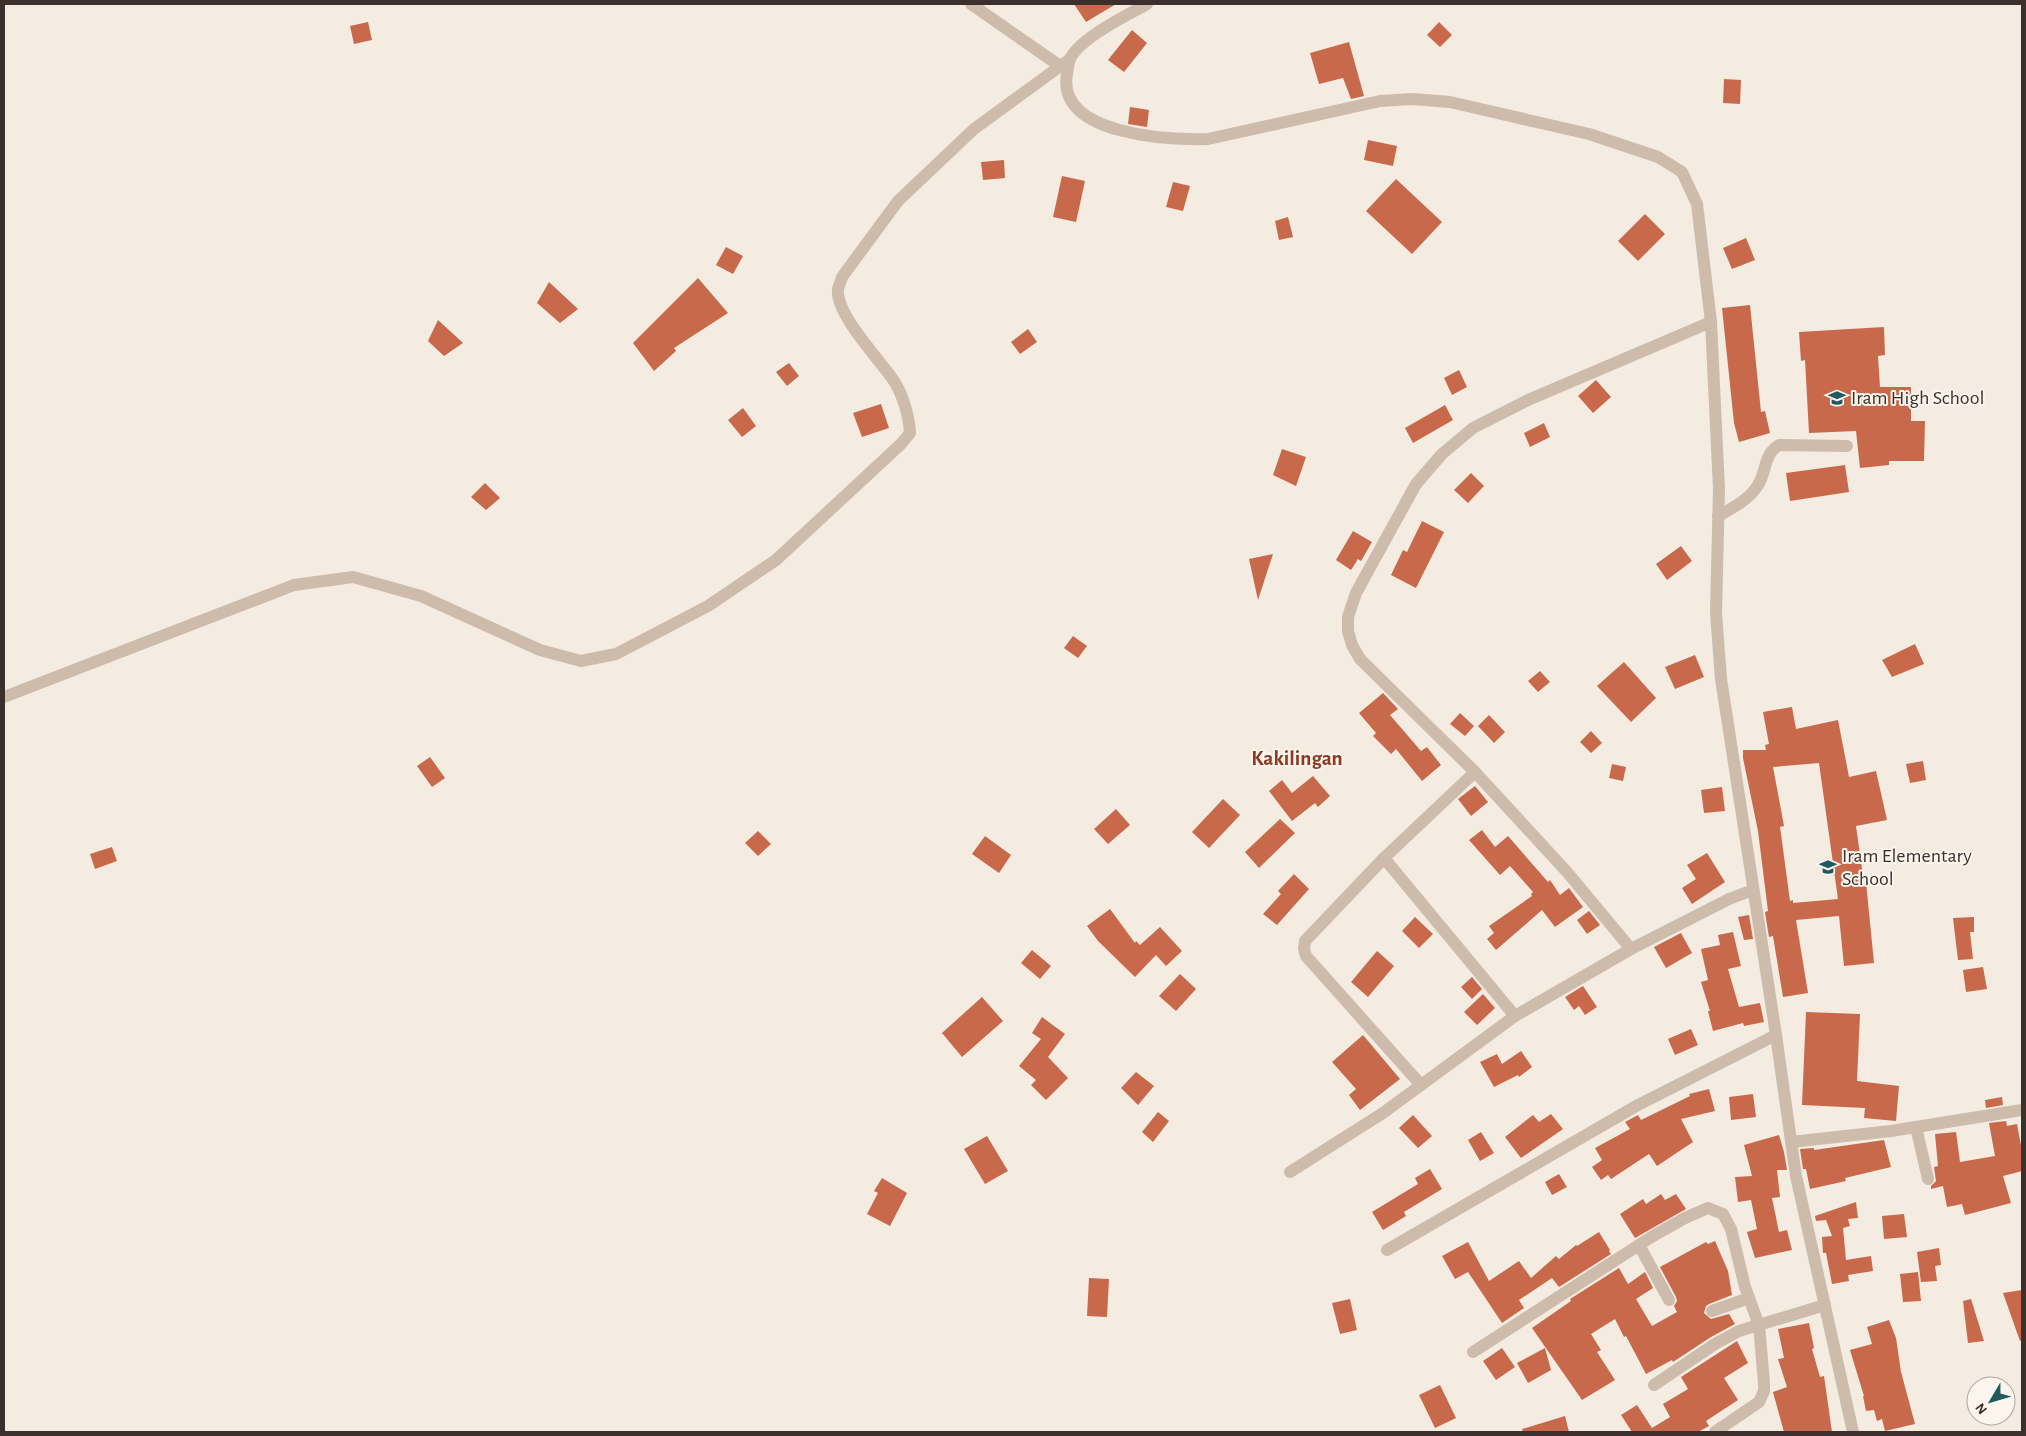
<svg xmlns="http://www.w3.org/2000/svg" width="2026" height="1436" viewBox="0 0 2026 1436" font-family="'Alegreya Sans',sans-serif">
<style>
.building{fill:#c8694b;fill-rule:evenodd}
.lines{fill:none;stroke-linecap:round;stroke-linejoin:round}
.minor{stroke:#cdbbac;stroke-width:12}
.labels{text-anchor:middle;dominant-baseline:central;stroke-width:4;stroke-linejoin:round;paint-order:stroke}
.poi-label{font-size:20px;fill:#3b302b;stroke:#fbf5ee;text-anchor:start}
.neighbourhood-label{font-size:21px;font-weight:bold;fill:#8c3b22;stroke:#fbf5ee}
</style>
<rect width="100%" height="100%" fill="#f4ebe1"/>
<g class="building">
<path d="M1074 4H1116L1086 22Z"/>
<path d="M368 22 372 40 354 44 350 26Z"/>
<path d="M1439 22 1452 35 1440 47 1427 35Z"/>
<path d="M1132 30 1147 43 1124 72 1108 60Z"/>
<path d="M1349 42 1364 96 1351 99 1343 78 1319 84 1310 53Z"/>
<path d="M1724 79 1741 80 1740 104 1723 103Z"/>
<path d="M1130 107 1149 110 1147 127 1128 124Z"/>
<path d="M1368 140 1397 146 1393 166 1364 160Z"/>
<path d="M1004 160 1005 178 983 180 981 162Z"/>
<path d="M1062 176 1085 181 1076 222 1053 217Z"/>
<path d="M1396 179 1442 222 1412 254 1366 211Z"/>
<path d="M1173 182 1190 186 1183 211 1166 207Z"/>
<path d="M1645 214 1665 234 1638 261 1618 241Z"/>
<path d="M1288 217 1293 237 1279 240 1275 221Z"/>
<path d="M1746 238 1755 260 1732 269 1723 248Z"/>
<path d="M726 247 743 256 733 274 716 265Z"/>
<path d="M698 278 728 313 674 348 676 351 654 371 633 343Z"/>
<path d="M549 282 578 309 560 323 537 303Z"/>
<path d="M1750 305 1761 412 1765 411 1770 433 1739 442 1734 423 1722 308Z"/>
<path d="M438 320 463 343 444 356 428 341Z"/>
<path d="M1884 327 1885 355 1878 356 1880 387H1911V421H1925L1924 461H1889V465L1860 468 1856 431 1809 433 1805 360 1801 361 1799 332Z"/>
<path d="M1028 329 1037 342 1020 354 1011 342Z"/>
<path d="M789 363 799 376 787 386 776 372Z"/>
<path d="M1459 370 1467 387 1452 395 1444 378Z"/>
<path d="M1596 380 1611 397 1593 413 1578 396Z"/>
<path d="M881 404 889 428 862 437 853 413Z"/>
<path d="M1445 405 1453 420 1413 443 1405 428Z"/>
<path d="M743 408 756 426 742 437 728 420Z"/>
<path d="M1544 423 1550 437 1530 447 1524 433Z"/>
<path d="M1282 449 1306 457 1296 486 1273 475Z"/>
<path d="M1845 465 1849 492 1790 501 1786 473Z"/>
<path d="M1471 473 1484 486 1468 503 1454 490Z"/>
<path d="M485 483 500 498 486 510 471 497Z"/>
<path d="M1422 521 1444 532 1416 588 1391 575 1403 550 1407 552Z"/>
<path d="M1353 531 1372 542 1361 561 1358 559 1351 570 1336 560Z"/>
<path d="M1681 546 1692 561 1667 580 1656 564Z"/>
<path d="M1273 554 1258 600 1249 559Z"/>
<path d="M1073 636 1087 646 1078 658 1064 648Z"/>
<path d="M1915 644 1924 664 1892 677 1882 660Z"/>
<path d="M1695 655 1704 677 1675 689 1665 667Z"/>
<path d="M1624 662 1656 698 1631 722 1597 686Z"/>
<path d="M1540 671 1550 682 1538 692 1528 681Z"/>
<path d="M1383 693 1398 709 1390 715 1421 751 1427 747 1441 765 1422 781 1396 749 1391 754 1373 736 1376 733 1359 713Z"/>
<path d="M1792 707 1796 729 1838 720 1849 777 1876 771 1887 820 1856 826 1864 883 1866 882 1874 963 1844 966 1839 916 1796 920 1808 993 1783 997 1773 936 1769 937 1765 912 1768 911 1758 831 1743 758V750H1766L1765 745 1769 744 1763 712ZM1819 763 1838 899 1793 903V900L1790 901 1780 827 1784 826 1773 767Z"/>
<path d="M1460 713 1474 726 1465 736 1450 724Z"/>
<path d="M1489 715 1505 732 1494 743 1478 726Z"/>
<path d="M1591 731 1602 743 1591 753 1580 742Z"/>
<path d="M430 757 445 778 432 787 417 766Z"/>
<path d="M1923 761 1926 780 1910 783 1906 764Z"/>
<path d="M1612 764 1626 767 1623 781 1609 778Z"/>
<path d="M1313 776 1330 796 1318 807 1315 803 1292 821 1269 791 1282 780 1292 793Z"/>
<path d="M1475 786 1488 802 1471 816 1458 799Z"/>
<path d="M1722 787 1725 811 1704 813 1701 790Z"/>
<path d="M1223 799 1240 815 1209 848 1192 832Z"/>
<path d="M1116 809 1130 825 1108 844 1094 829Z"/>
<path d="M1280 819 1295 833 1259 868 1245 852Z"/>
<path d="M1482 830 1495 847 1508 836 1548 882 1550 880 1560 895 1569 888 1583 907 1555 927 1542 910 1496 950 1487 939 1494 933 1489 926 1532 896 1531 894 1533 892 1510 866 1500 875 1469 840Z"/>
<path d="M758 831 771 844 758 856 745 843Z"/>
<path d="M985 836 1011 855 999 873 972 854Z"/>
<path d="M112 847 117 861 95 869 90 854Z"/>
<path d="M1707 853 1725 882 1692 904 1682 888 1696 879 1687 865Z"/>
<path d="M1294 874 1309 889 1277 925 1263 914 1281 894 1278 891Z"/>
<path d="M1110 909 1135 943 1136 941 1140 945 1160 927 1182 951 1166 966 1156 955 1135 977 1098 941 1087 926Z"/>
<path d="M1589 911 1600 925 1587 934 1577 920Z"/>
<path d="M1749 915 1753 939 1744 940 1738 917Z"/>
<path d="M1415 917 1433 934 1419 948 1402 931Z"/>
<path d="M1974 917V932H1970L1973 959 1958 960 1953 918Z"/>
<path d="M1733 932 1741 966 1728 969 1739 1007 1760 1003 1764 1022 1744 1026 1743 1023 1713 1031 1708 1011H1710L1701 982 1708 980 1701 949 1720 945 1718 935Z"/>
<path d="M1681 933 1692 953 1666 968 1654 947Z"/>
<path d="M1032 950 1051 966 1040 979 1021 963Z"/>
<path d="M1377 951 1394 966 1368 997 1351 982Z"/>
<path d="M1983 967 1987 989 1966 992 1963 970Z"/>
<path d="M1180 974 1196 989 1176 1011 1159 996Z"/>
<path d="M1472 977 1482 989 1472 999 1461 987Z"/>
<path d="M1583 986 1597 1007 1585 1015 1579 1006 1574 1010 1565 997Z"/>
<path d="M1483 994 1495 1008 1477 1025 1464 1012Z"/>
<path d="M982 997 1003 1021 962 1057 942 1033Z"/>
<path d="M1806 1012 1860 1014 1857 1081 1899 1086 1896 1121 1864 1118 1865 1108 1802 1105Z"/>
<path d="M1042 1017 1065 1034 1048 1057 1068 1078 1046 1100 1031 1085 1036 1080 1019 1066 1041 1039 1032 1033Z"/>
<path d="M1691 1029 1698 1045 1675 1055 1668 1039Z"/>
<path d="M1363 1035 1400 1079 1360 1110 1349 1095 1356 1089 1332 1062Z"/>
<path d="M1521 1051 1532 1067 1519 1077 1518 1075 1494 1087 1480 1062 1497 1054 1502 1064Z"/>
<path d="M1136 1072 1154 1086 1138 1105 1121 1088Z"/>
<path d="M1709 1089 1715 1111 1681 1119 1693 1142 1657 1166 1649 1154 1611 1179 1608 1175 1601 1180 1592 1167 1602 1160 1595 1148 1630 1129 1625 1122 1638 1115 1641 1120 1690 1096 1689 1094Z"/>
<path d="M1753 1094 1756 1117 1731 1120 1729 1097Z"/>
<path d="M2002 1097 2003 1105 1986 1108 1985 1100Z"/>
<path d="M1158 1112 1169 1121 1153 1142 1142 1132Z"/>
<path d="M1551 1114 1563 1129 1521 1158 1505 1137 1533 1115 1539 1122Z"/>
<path d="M1413 1115 1432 1136 1418 1148 1399 1128Z"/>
<path d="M2006 1121 2007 1126 2017 1124 2022 1151V1171L2003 1176 2011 1203 1965 1215 1962 1204 1947 1207 1943 1186 1931 1189V1186L1936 1181 1934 1167 1938 1166 1935 1134 1956 1132 1960 1162 1995 1156 1989 1123Z"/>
<path d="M1481 1132 1494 1153 1480 1161 1468 1140Z"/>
<path d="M1779 1135 1784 1152 1787 1170H1777L1780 1197 1772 1198 1779 1232 1787 1230 1792 1250 1755 1258 1747 1232 1757 1229 1751 1200 1738 1202 1735 1177 1752 1176 1744 1145Z"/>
<path d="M987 1136 1008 1171 985 1184 964 1149Z"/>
<path d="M1884 1140 1891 1167 1845 1178 1846 1181 1810 1189 1806 1169H1803L1800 1149 1814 1148V1150Z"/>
<path d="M1430 1169 1442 1189 1404 1212 1406 1216 1383 1230 1372 1212 1418 1184 1415 1178Z"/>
<path d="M1559 1174 1567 1187 1552 1195 1545 1182Z"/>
<path d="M882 1178 907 1193 890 1226 867 1214 878 1193 874 1191Z"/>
<path d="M1661 1194 1665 1200 1676 1194 1686 1209 1635 1238 1620 1214 1643 1199 1646 1204Z"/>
<path d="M1856 1202 1858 1218 1848 1219 1850 1226 1843 1228 1846 1260 1871 1256 1873 1271 1848 1275 1849 1281 1832 1284 1826 1253H1823L1822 1237 1832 1236 1826 1220 1816 1221 1815 1216Z"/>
<path d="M1904 1214 1907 1237 1884 1239 1882 1216Z"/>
<path d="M1599 1232 1610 1250 1609 1251 1611 1254 1559 1287 1552 1278 1519 1300 1524 1308 1502 1323 1468 1272 1455 1279 1442 1256 1468 1242 1489 1281 1519 1261 1531 1278 1556 1256 1559 1259 1576 1245 1577 1246Z"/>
<path d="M1715 1241 1728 1271 1732 1295 1709 1304 1706 1306 1704 1313 1711 1319 1729 1314 1735 1324 1711 1337 1673 1362 1672 1360 1646 1374 1626 1336 1624 1337 1615 1319 1591 1334 1601 1350 1597 1352 1615 1380 1582 1400 1532 1328 1571 1301 1570 1299 1619 1268 1628 1284 1645 1272 1653 1288 1636 1299 1652 1326 1677 1312 1674 1306 1677 1301 1676 1297 1660 1267 1706 1242 1708 1244Z"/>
<path d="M1939 1248 1941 1265 1935 1266 1937 1281 1921 1282 1917 1252Z"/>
<path d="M1918 1272 1921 1301 1903 1302 1900 1274Z"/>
<path d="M1089 1278 1109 1279 1107 1317 1087 1316Z"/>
<path d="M2022 1290V1340L2020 1341 2003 1293Z"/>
<path d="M1350 1299 1357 1330 1340 1334 1332 1303Z"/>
<path d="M1971 1299 1984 1341 1968 1343 1963 1301Z"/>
<path d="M1889 1320 1896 1338 1901 1372 1915 1424 1885 1431 1882 1419 1877 1421 1874 1410 1866 1411 1863 1396H1864L1850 1350 1872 1344 1867 1327Z"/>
<path d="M1809 1323 1814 1348 1812 1349 1820 1377 1824 1376 1832 1432H1784L1773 1392 1787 1387 1778 1359 1784 1358 1778 1329Z"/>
<path d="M1737 1341 1748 1363 1724 1378 1738 1400 1706 1421 1709 1426 1698 1432H1632L1621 1415 1637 1405 1652 1428 1670 1417 1663 1404 1688 1389 1681 1377Z"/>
<path d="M1502 1348 1515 1367 1496 1380 1483 1361Z"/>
<path d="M1545 1348 1551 1370 1528 1383 1517 1363Z"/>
<path d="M1440 1385 1456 1418 1435 1428 1419 1395Z"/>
<path d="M1565 1416 1569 1432H1523L1522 1429Z"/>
</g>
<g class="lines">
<g class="minor">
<path d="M971 4 1060 66"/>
<path d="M1147 4C1126 16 1080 38 1070 59 1068 63 1068 69 1067 74 1056 135 1168 140 1208 139L1380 101 1412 99 1450 102 1589 134 1658 157 1682 172 1697 204 1711 322 1719 489 1716 613 1721 679 1776 1035 1796 1176 1853 1432"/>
<path d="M1718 516C1732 508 1749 500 1758 485 1767 471 1763 455 1779 445L1847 446"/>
<path d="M4 697 294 585 353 577 421 596 540 650 581 661 616 654 708 606 776 560 901 444 910 433C909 416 903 395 894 381 880 360 835 314 838 289 839 285 841 281 842 277L898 201 974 129 1070 59"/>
<path d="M1384 858 1515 1016"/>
<path d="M1631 949 1567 872 1475 772 1360 659 1352 645 1348 631V617L1356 593 1416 484 1442 454 1473 428 1528 400 1711 322"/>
<path d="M1421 1085 1306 956 1304 949 1305 941 1384 858 1475 772"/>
<path d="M1916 1127 1928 1179"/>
<path d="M1791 1142 1891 1131 2022 1110"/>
<path d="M1290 1172 1383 1113 1515 1016 1631 949 1729 899 1753 890"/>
<path d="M1639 1245 1669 1300"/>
<path d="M1387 1250 1638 1105 1776 1035"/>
<path d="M1712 1311 1749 1298"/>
<path d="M1473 1352 1653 1236 1685 1218 1708 1208 1723 1214 1731 1229 1745 1287 1759 1325 1764 1383V1391L1759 1402 1715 1432"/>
<path d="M1654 1385 1715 1344 1739 1331 1825 1305"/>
</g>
</g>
<defs>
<g id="school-bare" transform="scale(1.35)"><path d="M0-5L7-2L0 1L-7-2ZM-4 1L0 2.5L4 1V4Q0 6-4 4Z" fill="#1f5a5e" stroke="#fbf5ee" stroke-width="2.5" paint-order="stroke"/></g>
</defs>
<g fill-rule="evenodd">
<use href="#school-bare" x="1837" y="398"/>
<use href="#school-bare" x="1828" y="867"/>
</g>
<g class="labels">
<g class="poi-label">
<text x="1851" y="398">Iram High School</text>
<text x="1842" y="856">Iram Elementary<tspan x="1842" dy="23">School</tspan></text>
</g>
<g class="neighbourhood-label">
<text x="1297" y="758">Kakilingan</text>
</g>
</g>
<rect width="2026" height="1436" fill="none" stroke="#3b302b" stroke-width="10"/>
<g transform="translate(1991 1401) rotate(232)"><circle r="24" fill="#fbf5ee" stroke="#aea6a0"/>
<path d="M0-4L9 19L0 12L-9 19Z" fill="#1f5a5e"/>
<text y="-8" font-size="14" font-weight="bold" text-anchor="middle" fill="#3b302b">N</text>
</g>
</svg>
